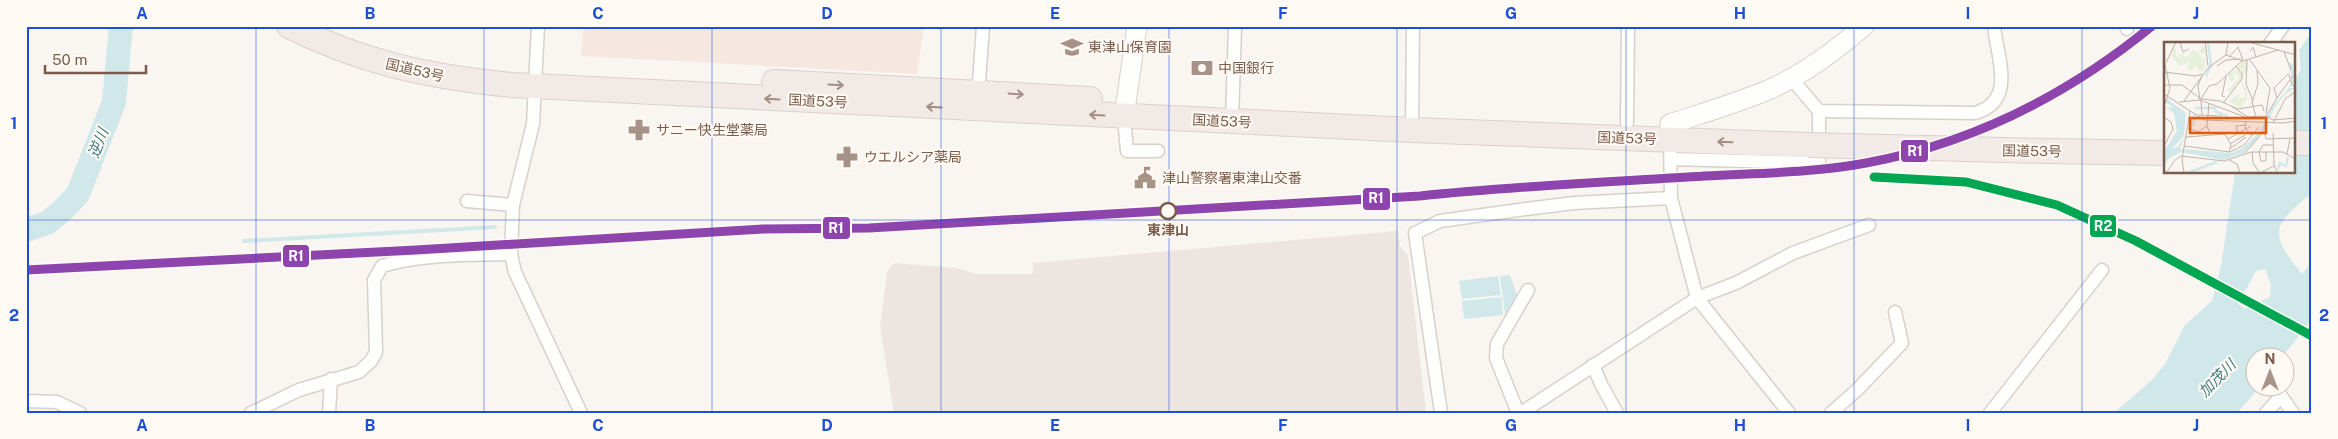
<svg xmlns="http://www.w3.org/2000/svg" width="2338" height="439" viewBox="0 0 2338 439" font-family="'Public Sans','Noto Sans JP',sans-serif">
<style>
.commercial{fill:#f6e8e1}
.industrial{fill:#ede5e0}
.water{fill:#d0e8ea;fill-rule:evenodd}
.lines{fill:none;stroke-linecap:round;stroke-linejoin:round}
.stream{stroke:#d0e8ea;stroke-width:4}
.river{stroke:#d0e8ea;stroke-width:24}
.street-casing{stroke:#d7d1cb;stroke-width:15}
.secondary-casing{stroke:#d9d2cb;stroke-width:21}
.highway-casing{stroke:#dad1cc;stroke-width:26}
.street{stroke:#fefefd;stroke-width:12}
.secondary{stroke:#fefefd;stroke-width:19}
.highway{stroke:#f2eae7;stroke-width:24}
.highway-bridge-casing{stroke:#dad1cc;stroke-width:26;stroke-linecap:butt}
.highway-bridge{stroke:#f2eae7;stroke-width:24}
.rail-1-casing{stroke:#fffaf3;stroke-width:12}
.rail-2-casing{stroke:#fffaf3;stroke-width:12}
.rail-1{stroke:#8e44ad;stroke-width:9}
.rail-2{stroke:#00a651;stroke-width:9}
.oneway{stroke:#a48e83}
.grid{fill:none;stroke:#1d4ed8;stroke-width:1;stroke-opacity:0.55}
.stop-dot{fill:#fffaf3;stroke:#7a5c4d;stroke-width:2.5}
.labels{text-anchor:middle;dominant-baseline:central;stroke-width:4;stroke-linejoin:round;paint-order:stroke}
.poi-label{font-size:14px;fill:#7a5c4d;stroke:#fffaf3;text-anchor:start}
.street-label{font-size:14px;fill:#7a5c4d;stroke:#fffaf3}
.stop-label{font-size:14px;font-weight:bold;fill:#7a5c4d;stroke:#fffaf3}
.water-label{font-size:15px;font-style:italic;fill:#437c86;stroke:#fffaf3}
.inset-river{fill:none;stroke:#d0e8ea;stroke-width:2.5}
.inset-road{fill:none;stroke:#c2b3aa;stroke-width:1}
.view{fill:#e8590c;fill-opacity:0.15;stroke:#e8590c;stroke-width:2.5}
.inset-edge{fill:none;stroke:#7a5c4d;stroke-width:2.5}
.line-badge{stroke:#fffaf3;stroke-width:2}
.badge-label{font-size:14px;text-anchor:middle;font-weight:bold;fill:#fff}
.neatline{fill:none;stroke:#1d4ed8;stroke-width:2}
.grid-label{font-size:16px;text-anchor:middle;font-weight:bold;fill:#1d4ed8}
</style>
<rect width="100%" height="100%" fill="#f9f5f0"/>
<path class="commercial" d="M584 26H924L917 74 581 56Z"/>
<path class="industrial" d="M1398 231 1400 246 1408 255 1426 413H894L880 327 887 272 894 263 956 268 977 274H1033V263Z"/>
<g class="water">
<path d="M2312 31V193C2271 226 2269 233 2302 274L2312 262V319L2283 356H2256V386L2260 387 2237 413H2114L2152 380 2165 364 2185 325 2212 301 2221 266 2235 173 2294 172V81L2301 69 2299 51ZM2265 269 2271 285 2270 297 2245 309 2238 304 2256 271Z"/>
<path d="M1510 275 1518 298 1505 314 1500 276Z"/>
<path d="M1498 276 1501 295 1462 299 1459 281Z"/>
<path d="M1502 297 1503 315 1464 319 1462 301Z"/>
</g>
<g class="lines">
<path class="stream" d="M244 241 495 227"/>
<path class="river" d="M26 230 47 223 62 211 78 194 114 102 121 26"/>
<g class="street-casing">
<g id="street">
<path d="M538 26 533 124 513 205 511 254 515 272 581 413"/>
<path d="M2126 26 2127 29"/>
<path d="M2270 44 2283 26"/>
<path d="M1791 78 1819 111 1975 113C2017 101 1997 58 1994 26"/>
<path d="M978 96 983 26"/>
<path d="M1124 117 1127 151H1158"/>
<path d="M1232 122 1235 26"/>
<path d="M1627 123 1628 26"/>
<path d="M1412 130 1413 26"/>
<path d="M1670 140 1671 198 1697 298 1789 413"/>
<path d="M1671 159 1819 163V111"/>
<path d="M467 201 513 205"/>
<path d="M1593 365 1601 384 1617 413"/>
<path d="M26 401 57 402 80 413"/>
<path d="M251 413 299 390 359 372 371 361 376 352 374 280 382 266C422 254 469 255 511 254"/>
<path d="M329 413 331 379"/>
<path d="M1441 413 1415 233 1440 221 1526 209 1574 203 1671 198"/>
<path d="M1518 413 1496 358 1497 344 1528 290"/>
<path d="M1521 413 1697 298 1736 283 1793 253 1869 225"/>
<path d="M1831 413 1857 390 1902 343 1895 312"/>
<path d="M1990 413 2102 270"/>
<path d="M2266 413 2281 396 2293 413"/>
</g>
</g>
<g class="secondary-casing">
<g id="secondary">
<path d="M1124 117 1137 26"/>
<path d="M1670 140V124C1703 113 1737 103 1768 90 1803 75 1835 51 1864 26"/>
</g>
</g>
<g class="highway-casing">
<g id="highway">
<path d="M289 26C363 63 430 77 512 85L1412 130 1809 145"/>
<path d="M774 82 1090 99"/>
<path d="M2294 143H2312"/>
<path d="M2048 151 2166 153"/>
</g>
</g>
<use href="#street" class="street"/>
<use href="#secondary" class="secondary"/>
<use href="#highway" class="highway"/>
<g class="highway-bridge-casing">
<path id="highway-bridge" d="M1809 145 2048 151"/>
</g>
<use href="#highway-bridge" class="highway-bridge"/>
<g class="rail-1-casing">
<path id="rail-1" d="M26 270 416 250 763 229 869 228 1420 196C1515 186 1610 182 1705 176 1758 173 1813 173 1866 163 1973 143 2069 94 2152 26"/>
</g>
<g class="rail-2-casing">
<path id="rail-2" d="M1874 177 1966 182 2057 205 2136 241 2312 336"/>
</g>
<use href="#rail-1" class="rail-1"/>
<use href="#rail-2" class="rail-2"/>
</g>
<defs><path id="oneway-shaft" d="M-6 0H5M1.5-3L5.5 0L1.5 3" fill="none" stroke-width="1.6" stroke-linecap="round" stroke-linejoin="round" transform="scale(1.25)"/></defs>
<g class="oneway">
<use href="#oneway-shaft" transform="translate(836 85) rotate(3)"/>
<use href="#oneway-shaft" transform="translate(1016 94) rotate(4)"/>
<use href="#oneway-shaft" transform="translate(772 99) rotate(-177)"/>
<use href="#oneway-shaft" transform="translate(934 107) rotate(-177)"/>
<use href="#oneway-shaft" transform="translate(1097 115) rotate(-177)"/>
<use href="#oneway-shaft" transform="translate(1725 142) rotate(-178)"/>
</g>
<path class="grid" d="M256 26V413M484 26V413M712 26V413M941 26V413M1169 26V413M1397 26V413M1626 26V413M1854 26V413M2082 26V413M26 220H2312"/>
<defs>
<g id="school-bare" transform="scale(1.725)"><path d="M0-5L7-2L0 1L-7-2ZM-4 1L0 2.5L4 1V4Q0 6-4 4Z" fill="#a69286" stroke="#fffaf3" stroke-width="2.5" paint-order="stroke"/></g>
<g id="bank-bare" transform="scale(1.725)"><path d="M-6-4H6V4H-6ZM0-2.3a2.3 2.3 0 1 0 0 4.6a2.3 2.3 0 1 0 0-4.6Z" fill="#a69286" stroke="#fffaf3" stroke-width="2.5" paint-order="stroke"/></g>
<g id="pharmacy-bare" transform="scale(1.725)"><path d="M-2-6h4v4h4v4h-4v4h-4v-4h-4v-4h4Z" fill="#a69286" stroke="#fffaf3" stroke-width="2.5" paint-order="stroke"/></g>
<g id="civic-bare" transform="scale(1.725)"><path d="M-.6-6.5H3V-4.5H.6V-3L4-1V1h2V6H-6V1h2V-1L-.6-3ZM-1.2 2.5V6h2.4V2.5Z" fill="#a69286" stroke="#fffaf3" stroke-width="2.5" paint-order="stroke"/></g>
</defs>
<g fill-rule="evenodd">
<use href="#school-bare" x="1072" y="47"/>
<use href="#bank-bare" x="1202" y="68"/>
<use href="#pharmacy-bare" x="639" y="130"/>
<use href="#pharmacy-bare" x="847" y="157"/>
<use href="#civic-bare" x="1145" y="178"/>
</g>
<circle class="stop-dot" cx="1168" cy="211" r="8"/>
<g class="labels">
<g class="poi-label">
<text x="1088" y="47">東津山保育園</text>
<text x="1218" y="68">中国銀行</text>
<text x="656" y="130">サニー快生堂薬局</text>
<text x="864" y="157">ウエルシア薬局</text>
<text x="1162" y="178">津山警察署東津山交番</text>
</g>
<g class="street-label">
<text transform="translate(415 70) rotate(13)">国道53号</text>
<text transform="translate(818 101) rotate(3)">国道53号</text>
<text transform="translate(1222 121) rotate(3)">国道53号</text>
<text transform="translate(1627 138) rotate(2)">国道53号</text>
<text transform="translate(2032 151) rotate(1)">国道53号</text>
</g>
<g class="stop-label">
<text x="1168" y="230">東津山</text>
</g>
<g class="water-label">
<text transform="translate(98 143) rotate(-68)">逆川</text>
<text transform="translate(2217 378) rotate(-46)">加茂川</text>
</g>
</g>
<g transform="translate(2164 42)">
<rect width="131" height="131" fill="#f9f5f0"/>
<path d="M39 3 41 12 36 10 35 11 39 18 42 16 40 29 34 28 33 23 26 29 23 25 26 19 17 24 8 16V8L12 6V15L17 12 23 15 29 8 34 11ZM79 19H83L84 28 65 52 64 47 76 36 70 30 71 36 67 40 64 33 70 28 77 30 76 34 79 28 73 26ZM77 39 83 48V57L76 66 65 59 75 52V56L82 55Z" fill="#e7f0db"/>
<path d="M125 20 128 22 129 24V38H131L125 46H131L121 52 111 65 106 74H109L110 75H106L102 86 80 111 59 118 17 110 4 117 0 127V109L13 89 10 72 2 65 10 66 0 59V55L22 71 20 93 9 106 14 105 20 95 16 107 68 111 80 105 96 89 108 65 124 47 128 39Z" fill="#d0e8ea"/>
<path class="inset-river" d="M42 34 47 23 44 0M31 66H51L52 70 64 74M25 84 29 83 31 71M114 127 116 121 122 124 124 115M23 131 53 120"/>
<path class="inset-road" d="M16 0 19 10 25 7M41 0 44 24M85 0 132 13M86 9 89 5 92 15M120 10 127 28M62 13 79 19 114 8M65 15 74 5 79 18M0 18 6 46 0 65M86 18 106 46 102 71M2 21 12 0M53 24 62 18 77 17M0 30 32 34 38 32M132 32 127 36V37L125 39 113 56 110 46 124 32 125 33 128 42 132 47M38 33 34 44 36 58 81 75 102 74 113 56M82 42 83 18M82 42 89 59M0 43H18L37 57 56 59 74 67 98 63 100 69M0 52 40 78 119 81 132 79M61 55 58 54 62 34M37 57 45 44 53 42 79 18M37 58 38 73M20 59 44 26 62 13 64 0M15 60 36 58M60 60 78 37V32L72 24M45 61 43 84 46 92M67 64 84 75M34 73 58 74M102 74 109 78 132 76M0 75 7 80 9 87 0 104M92 75 88 60 94 42 93 28M82 80 81 86 88 94M109 81 121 57 132 49M24 86 34 90 43 84M74 91 72 84 81 83M109 91 110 123 114 131M22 95 61 92 67 103 65 110M64 97 87 84M66 102 81 93M20 104 66 110 80 103 95 85M67 106 82 95M88 110 89 121 96 131M95 110 97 119H102V110M95 110 99 103H109M109 110H119L132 117M81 111 100 89 102 97 132 96M123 112 126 97M65 118 73 122 76 131M2 131 11 118 17 114 60 119 87 110H109M20 131 18 117 26 69M96 131 110 124"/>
<path class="view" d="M26 76H102V91H26Z"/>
<rect width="131" height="131" class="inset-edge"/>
</g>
<g class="line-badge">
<rect x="1900" y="139" width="29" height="24" rx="5" fill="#8e44ad"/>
<rect x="1362" y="187" width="29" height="24" rx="5" fill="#8e44ad"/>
<rect x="2089" y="214" width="28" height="24" rx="5" fill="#00a651"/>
<rect x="822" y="216" width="29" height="24" rx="5" fill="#8e44ad"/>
<rect x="282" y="244" width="28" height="24" rx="5" fill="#8e44ad"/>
</g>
<g class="badge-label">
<text x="1915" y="156">R1</text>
<text x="1376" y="203">R1</text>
<text x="2103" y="231">R2</text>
<text x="836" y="233">R1</text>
<text x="296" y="261">R1</text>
</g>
<rect width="2338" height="439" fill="none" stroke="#fffaf3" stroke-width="55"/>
<g transform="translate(2270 372)"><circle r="24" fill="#fffaf3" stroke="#cabbb1"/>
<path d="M0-4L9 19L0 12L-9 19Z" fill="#a69286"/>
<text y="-8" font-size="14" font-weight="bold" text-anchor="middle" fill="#7a5c4d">N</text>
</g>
<path d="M45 65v8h101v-8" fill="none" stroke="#7a5c4d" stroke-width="2.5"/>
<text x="52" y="65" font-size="15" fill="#7a5c4d" stroke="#fffaf3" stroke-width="4" paint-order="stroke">50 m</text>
<rect x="28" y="28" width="2282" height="384" class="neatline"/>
<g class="grid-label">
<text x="142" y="19">A</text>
<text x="370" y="19">B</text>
<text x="598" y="19">C</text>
<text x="827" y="19">D</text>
<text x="1055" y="19">E</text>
<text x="1283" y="19">F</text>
<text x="1511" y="19">G</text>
<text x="1740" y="19">H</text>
<text x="1968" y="19">I</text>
<text x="2196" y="19">J</text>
<text x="14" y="129">1</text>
<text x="2324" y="129">1</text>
<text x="14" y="321">2</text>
<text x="2324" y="321">2</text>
<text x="142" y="431">A</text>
<text x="370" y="431">B</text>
<text x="598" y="431">C</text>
<text x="827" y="431">D</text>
<text x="1055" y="431">E</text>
<text x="1283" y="431">F</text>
<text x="1511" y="431">G</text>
<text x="1740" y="431">H</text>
<text x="1968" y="431">I</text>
<text x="2196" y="431">J</text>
</g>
</svg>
